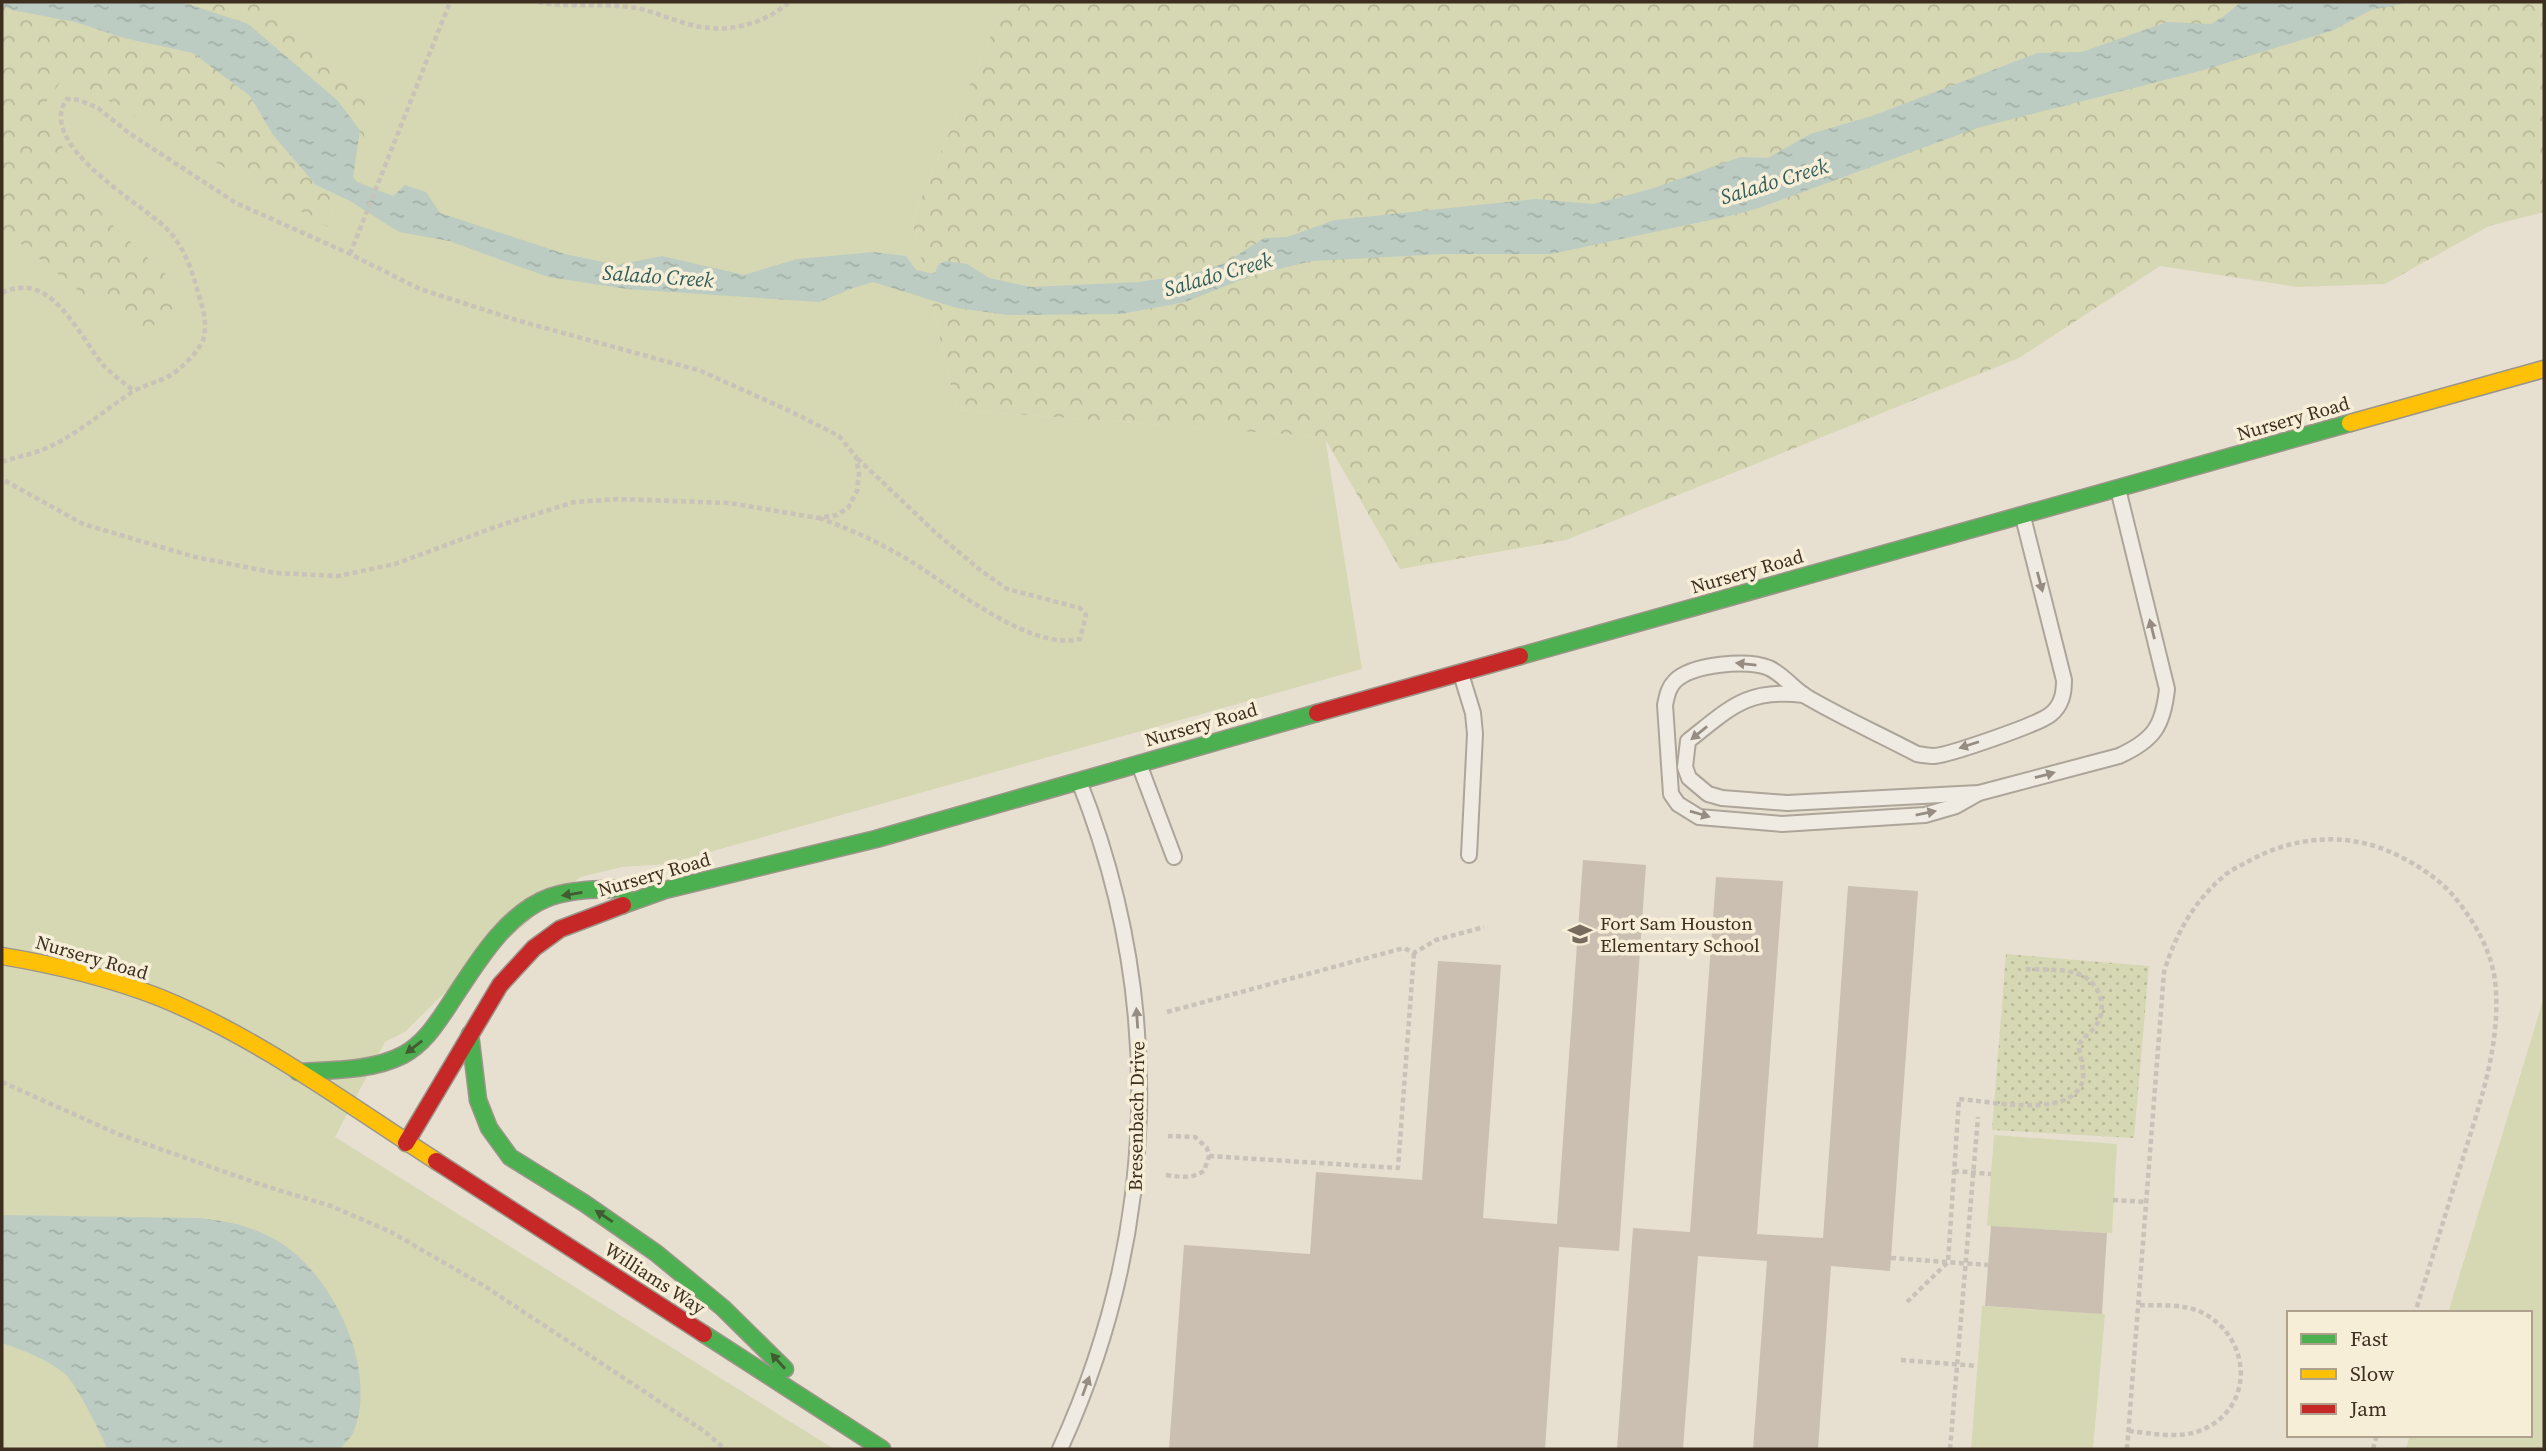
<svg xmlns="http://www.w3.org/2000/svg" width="2546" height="1451" viewBox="0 0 2546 1451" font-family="'Source Serif 4',serif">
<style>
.green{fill:#d6d7b3}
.forest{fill:url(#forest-crowns)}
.park{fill:url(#park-dots)}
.water{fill:url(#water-ripples)}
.building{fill:#cbbfb2}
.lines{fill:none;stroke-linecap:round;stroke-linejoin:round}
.lane-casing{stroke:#ada599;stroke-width:18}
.fast-casing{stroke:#9c958a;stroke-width:19}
.slow-casing{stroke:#9c958a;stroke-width:19}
.jam-casing{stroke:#9c958a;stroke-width:19}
.path{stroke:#c8c2b9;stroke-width:4.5;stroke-dasharray:5 3.5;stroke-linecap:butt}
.lane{stroke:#efebe3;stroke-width:14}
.fast{stroke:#4caf50;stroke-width:16}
.slow{stroke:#ffc107;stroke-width:16}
.jam{stroke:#c62828;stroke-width:16}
.oneway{fill:#968c82}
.oneway2{fill:#425b31}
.labels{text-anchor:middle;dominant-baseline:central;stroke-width:7;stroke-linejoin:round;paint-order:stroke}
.street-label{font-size:19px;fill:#3d2e20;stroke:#f7eed8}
.poi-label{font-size:19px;fill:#3d2e20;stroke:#f7eed8;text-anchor:start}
.water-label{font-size:21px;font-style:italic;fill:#2f5d5a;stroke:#f7eed8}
</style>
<defs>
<pattern id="forest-crowns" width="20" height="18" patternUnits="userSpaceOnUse" patternTransform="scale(1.75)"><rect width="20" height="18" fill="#d6d7b3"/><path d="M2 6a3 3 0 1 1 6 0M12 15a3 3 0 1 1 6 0" fill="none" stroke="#b9b99a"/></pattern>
<pattern id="park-dots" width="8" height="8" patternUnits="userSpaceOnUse" patternTransform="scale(1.75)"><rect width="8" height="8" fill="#d6d7b3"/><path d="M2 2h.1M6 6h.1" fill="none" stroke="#b9b99a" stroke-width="1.8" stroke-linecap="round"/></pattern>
<pattern id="water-ripples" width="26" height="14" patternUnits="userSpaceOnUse" patternTransform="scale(1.75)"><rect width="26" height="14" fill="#bcccc2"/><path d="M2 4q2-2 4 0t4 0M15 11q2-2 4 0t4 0" fill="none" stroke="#a2b0a6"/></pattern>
</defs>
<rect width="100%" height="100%" fill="#e7e0d1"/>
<g class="green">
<path d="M2 2H1005L912 220 957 410 1325 437 1362 669 667 864 622 867 580 877 437 1000 405 1032 385 1042 335 1137 834 1449H2Z"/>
<path d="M2544 997V1449H2406L2410 1435H2530V1313H2448Z"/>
<path d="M1994 1135 2117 1144 2112 1233 1987 1226Z"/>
<path d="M1982 1306 2105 1314 2093 1449H1971Z"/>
</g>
<g class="forest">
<path d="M2 2H268L271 8 376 103 330 228 65 76 46 102 67 159 104 217 175 283 173 308 146 332 84 295 2 228Z"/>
<path d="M1005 2H2544V212L2489 226 2385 284 2297 287 2160 266 2019 358 1566 540 1400 569 1324 437 957 410 912 220Z"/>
</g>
<path class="park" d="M2006 954 2149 966 2134 1138 1992 1130Z"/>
<g class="water">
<path d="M2 2H182L248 24 337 100 360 130 353 177 357 182 393 196 405 185 426 192 440 213 565 254 617 265 662 256 744 275 797 259 874 252 906 256 916 270 935 274 938 265 945 261 967 264 989 278 1031 287 1139 282 1192 274 1225 263 1264 238 1287 237 1335 220 1535 199 1594 204 1651 189 1740 157 1768 158 1810 134 1872 116 2037 53 2082 52 2167 22 2211 24 2224 16 2241 2H2411L2371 10 2334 30 2200 71 1977 128 1756 209 1729 216 1551 254H1445L1312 261 1253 275 1185 302 1121 314 1008 315 957 308 873 282 853 288 819 302 627 289 548 277 449 241 399 232 350 201 316 185 273 135 250 96 193 53 124 38 75 22 12 10 2 5Z"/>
<path d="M2 1215 198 1218C229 1221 257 1227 284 1245 335 1280 379 1372 353 1433 350 1439 344 1444 340 1449H107C102 1435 75 1382 65 1374 47 1359 23 1350 2 1343Z"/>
</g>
<g class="building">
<path d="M1583 860 1646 865 1619 1251 1559 1247 1545 1449H1169L1184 1245 1310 1254 1316 1172 1422 1180 1438 961 1501 965 1483 1218 1557 1224Z"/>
<path d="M1716 877 1783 881 1757 1234 1823 1238 1848 886 1918 891 1890 1271 1831 1266 1818 1449H1753L1767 1261 1698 1256 1683 1449H1617L1633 1228 1690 1232Z"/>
<path d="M1991 1226 2107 1233 2102 1314 1985 1306Z"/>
</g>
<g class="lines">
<g class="lane-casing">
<g id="lane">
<path d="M1461 674 1473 713 1475 734 1469 855"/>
<path d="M1804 695C1747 688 1730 708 1688 741L1685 767 1689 778 1708 794 1722 798 1787 803 1979 793 2119 756C2154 740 2163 726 2167 689L2118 489"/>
<path d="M1139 764 1174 857"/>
<path d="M1979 793 1956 806 1925 815 1782 824 1699 817 1678 804 1671 794 1665 705C1667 696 1668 688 1675 681 1692 664 1748 659 1769 668 1784 675 1793 689 1807 697 1843 718 1881 735 1917 754 1923 755 1929 756 1934 756 1949 755 2040 724 2051 714 2062 705 2064 693 2064 680L2023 517"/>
<path d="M1060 1449C1158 1235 1166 1000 1079 781"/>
</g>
</g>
<g class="fast-casing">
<g id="fast">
<path d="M1520 656 2350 423"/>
<path d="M623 905 665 890 876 839 1317 713"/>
<path d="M470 1034 478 1100 489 1128 510 1157 584 1203 656 1253 723 1308 785 1369"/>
<path d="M298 1072C332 1070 372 1071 403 1055 424 1044 437 1023 449 1005 475 966 504 914 550 897 573 889 600 889 624 889"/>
<path d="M704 1334 882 1449"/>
</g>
</g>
<g class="slow-casing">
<g id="slow">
<path d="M2350 423 2544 369"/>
<path d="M2 956C56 965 110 978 161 998 259 1038 347 1104 436 1161"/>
</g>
</g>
<g class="jam-casing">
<g id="jam">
<path d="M1317 713 1520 656"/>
<path d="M406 1143 500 985 534 948 560 929 623 905"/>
<path d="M436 1161 704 1334"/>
</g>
</g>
<g class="path">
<path d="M538 2C567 8 599 3 630 7 652 10 671 20 692 25 725 34 764 25 789 2"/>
<path d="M350 254 450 2"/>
<path d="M2 293C52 268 79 337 104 366 113 375 124 383 134 391"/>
<path d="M2 462C15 457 29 455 42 450 76 436 102 412 132 392 144 385 159 382 171 375 182 368 199 351 203 340 208 324 203 307 198 293 192 269 183 244 165 227 137 201 35 143 67 99L79 100 98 108 129 133 236 203 350 254 420 289 516 320 701 371 792 412 839 436 856 457 859 473 857 491 848 508 837 515 818 518 729 503 618 499 574 502 495 527 395 564 338 576 276 573 195 557 83 524 2 479"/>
<path d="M819 518C850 529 878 542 907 559 949 584 1030 652 1080 639L1086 615 1080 608 1007 589 979 569 936 533 856 457"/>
<path d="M1167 1012 1404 948 1414 953 1436 940 1484 927"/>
<path d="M2 1082 118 1134 262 1185 331 1206 391 1232 486 1287 704 1431 725 1449"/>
<path d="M1209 1156 1398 1168 1414 953"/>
<path d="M1954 1171 1991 1174"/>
<path d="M1166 1175C1181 1177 1191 1179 1204 1171L1209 1156 1207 1148 1195 1137 1168 1136"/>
<path d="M2113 1200 2146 1202"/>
<path d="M1891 1258 1988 1265"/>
<path d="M1907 1302 1948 1262 1959 1099C1989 1101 2069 1119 2082 1083 2086 1069 2079 1058 2079 1045 2083 1037 2092 1032 2097 1024 2108 1006 2099 981 2078 974 2062 968 2040 970 2023 969"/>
<path d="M1901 1360 1977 1366"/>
<path d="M2129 1431C2150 1433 2178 1439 2199 1431 2254 1411 2254 1340 2203 1313 2184 1303 2159 1306 2139 1305"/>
<path d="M1950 1449 1978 1117"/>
<path d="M2127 1449 2164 972C2175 935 2194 901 2225 875 2231 870 2240 866 2247 862 2295 835 2350 831 2399 856 2425 869 2446 884 2463 908 2479 930 2491 953 2495 980 2502 1042 2480 1103 2462 1161 2446 1212 2431 1262 2415 1313"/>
<path d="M2373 1449 2377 1435"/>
</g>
<use href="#lane" class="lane"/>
<use href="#fast" class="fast"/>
<use href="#slow" class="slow"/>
<use href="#jam" class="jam"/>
</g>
<defs><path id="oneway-solid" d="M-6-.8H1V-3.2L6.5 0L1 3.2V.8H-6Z" transform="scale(1.75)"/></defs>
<g class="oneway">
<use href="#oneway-solid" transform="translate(2040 582) rotate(75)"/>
<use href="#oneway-solid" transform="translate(2152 629) rotate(-104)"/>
<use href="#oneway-solid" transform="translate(1746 664) rotate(-174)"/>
<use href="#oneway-solid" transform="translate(1699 733) rotate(141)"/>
<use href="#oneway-solid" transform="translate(1969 745) rotate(162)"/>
<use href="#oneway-solid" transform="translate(2045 775) rotate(-15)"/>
<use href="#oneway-solid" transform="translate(1926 813) rotate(-11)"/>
<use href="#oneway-solid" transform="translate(1700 814) rotate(16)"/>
<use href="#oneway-solid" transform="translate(1137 1018) rotate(-94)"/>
<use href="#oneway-solid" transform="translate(1086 1386) rotate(-70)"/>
</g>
<g class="oneway2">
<use href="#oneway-solid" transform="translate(572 894) rotate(171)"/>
<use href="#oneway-solid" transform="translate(414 1047) rotate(142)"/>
<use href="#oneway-solid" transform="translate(604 1216) rotate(-146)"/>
<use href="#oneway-solid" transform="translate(778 1361) rotate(-132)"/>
</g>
<defs>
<g id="school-bare" transform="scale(1.89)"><path d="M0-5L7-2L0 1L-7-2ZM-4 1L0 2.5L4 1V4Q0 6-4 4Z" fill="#786c5e" stroke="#f7eed8" stroke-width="2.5" paint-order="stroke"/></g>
</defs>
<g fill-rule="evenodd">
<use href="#school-bare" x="1580" y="934"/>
</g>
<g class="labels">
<g class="street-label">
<text transform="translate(2293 418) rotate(-16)">Nursery Road</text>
<text transform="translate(1747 571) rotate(-16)">Nursery Road</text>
<text transform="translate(1201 724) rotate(-16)">Nursery Road</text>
<text transform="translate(654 874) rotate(-16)">Nursery Road</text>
<text transform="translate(92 957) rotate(16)">Nursery Road</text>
<text transform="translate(1136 1116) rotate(-89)">Bresenbach Drive</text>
<text transform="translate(655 1278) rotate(33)">Williams Way</text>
</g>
<g class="poi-label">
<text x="1600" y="923">Fort Sam Houston<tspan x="1600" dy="22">Elementary School</tspan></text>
</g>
<g class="water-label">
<text transform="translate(1774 181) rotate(-17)">Salado Creek</text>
<text transform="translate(1218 274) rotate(-16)">Salado Creek</text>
<text transform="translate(658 276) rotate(4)">Salado Creek</text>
</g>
</g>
<rect width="2546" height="1451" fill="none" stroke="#3d2e20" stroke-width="7"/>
<rect x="2287" y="1311" width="245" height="126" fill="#f7eed8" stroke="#ada18e" stroke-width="2"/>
<rect x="2301" y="1334" width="35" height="10" fill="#4caf50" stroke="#ada18e" stroke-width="2"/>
<text x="2350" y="1346" font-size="21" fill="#3d2e20">Fast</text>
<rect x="2301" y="1369" width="35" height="10" fill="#ffc107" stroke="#ada18e" stroke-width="2"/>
<text x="2350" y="1381" font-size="21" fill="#3d2e20">Slow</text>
<rect x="2301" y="1404" width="35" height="10" fill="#c62828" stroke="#ada18e" stroke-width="2"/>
<text x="2350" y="1416" font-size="21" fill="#3d2e20">Jam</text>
</svg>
